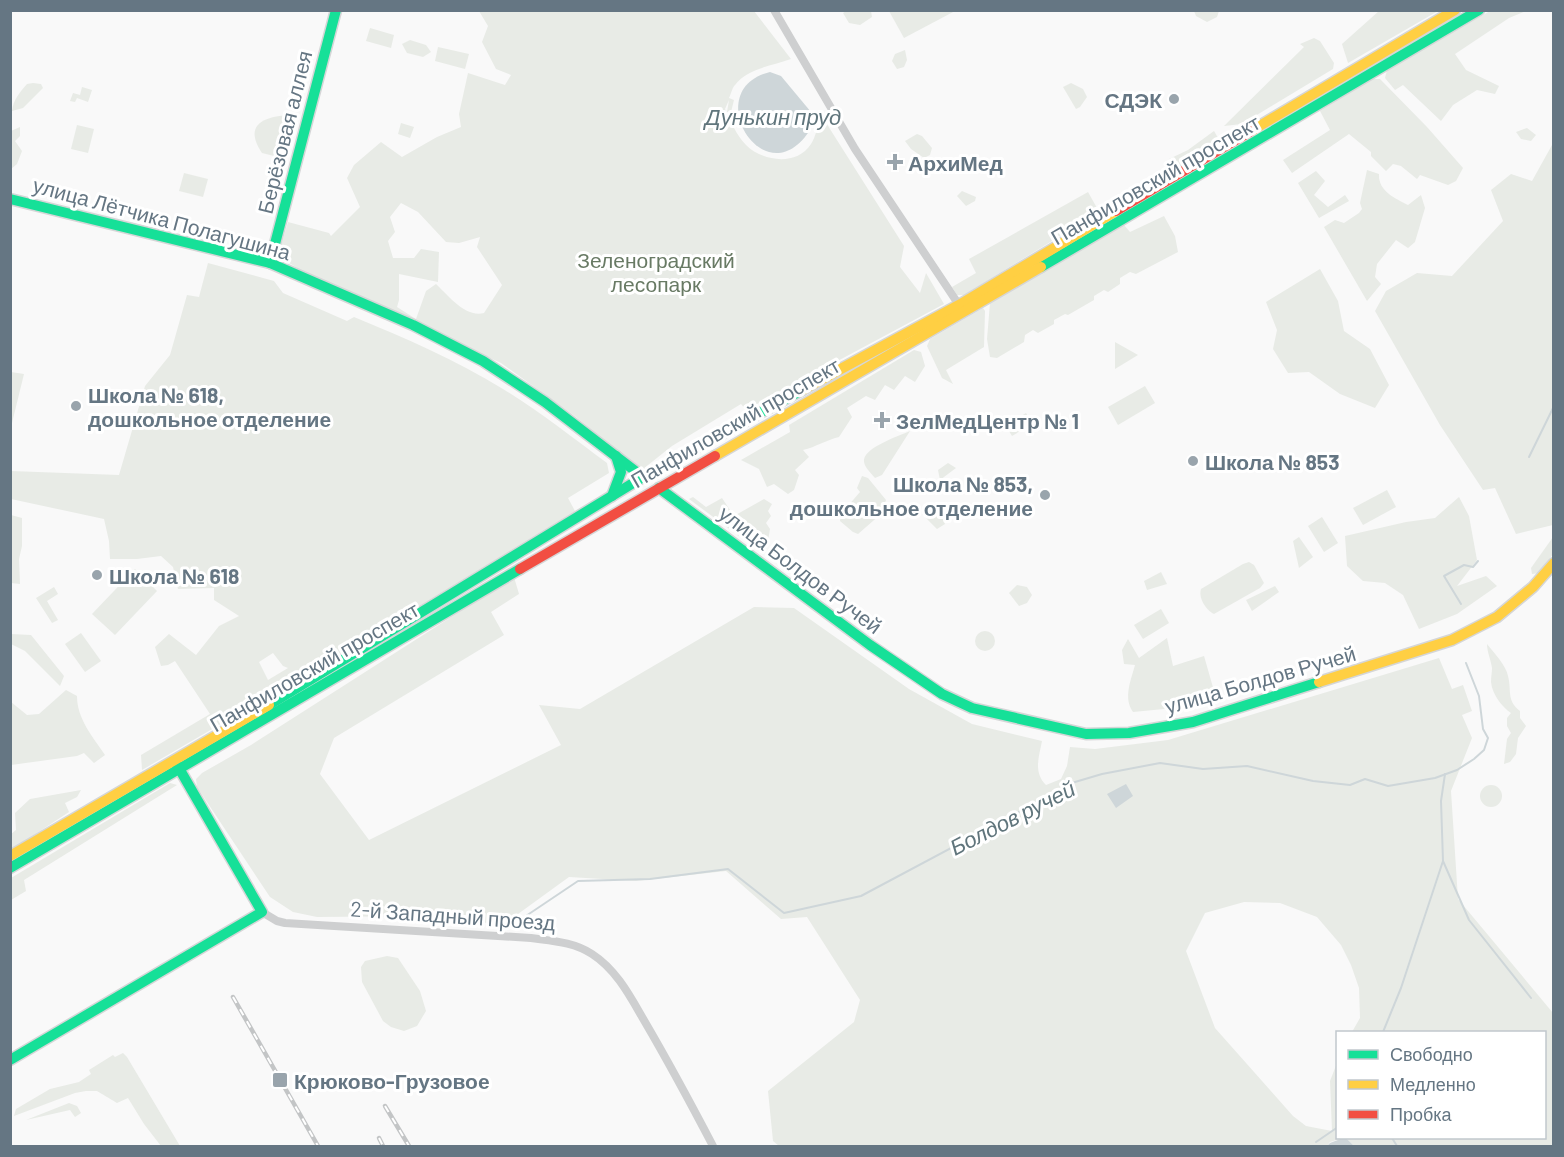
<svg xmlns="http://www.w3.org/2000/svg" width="1564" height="1157" viewBox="0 0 1564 1157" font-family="Barlow,sans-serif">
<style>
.green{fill:#e8ebe6;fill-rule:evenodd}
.water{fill:#ced6d9}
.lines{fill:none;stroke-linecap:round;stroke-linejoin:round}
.stream{stroke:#ced6d9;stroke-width:2}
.fast-casing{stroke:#d5d6d7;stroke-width:13}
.slow-casing{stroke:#d5d6d7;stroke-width:13}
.jam-casing{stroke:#d5d6d7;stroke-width:13}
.street{stroke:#cecfd0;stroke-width:8}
.fast{stroke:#16e098;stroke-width:10}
.slow{stroke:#ffcf43;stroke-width:10}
.jam{stroke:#f24e42;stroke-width:10}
.rail-casing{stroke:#c3c5c6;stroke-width:4.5}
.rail{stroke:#fff;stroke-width:2;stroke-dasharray:7;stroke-linecap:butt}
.poi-dot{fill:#99a4ac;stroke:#fff;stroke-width:2}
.labels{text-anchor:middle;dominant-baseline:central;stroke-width:6;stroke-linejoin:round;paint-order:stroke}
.poi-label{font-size:21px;font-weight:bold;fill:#657683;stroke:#fff;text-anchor:start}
.street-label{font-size:21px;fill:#657683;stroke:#fff}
.park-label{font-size:21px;fill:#687a64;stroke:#fff}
.water-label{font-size:22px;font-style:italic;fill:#60757c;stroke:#fff}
</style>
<rect width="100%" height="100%" fill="#f9f9f9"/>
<g class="green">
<path d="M479 11H754L791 59C772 66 748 68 735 85 732 88 731 94 729 98L734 100 731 112H727L729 100 725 109C731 121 736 135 746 145 762 161 796 167 811 144 816 136 818 126 819 117L823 118 904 246 900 267 920 293 926 273 944 304 746 410 741 404 672 446 643 469 638 468 576 417 501 363 318 281 278 256 288 222 329 233 331 236 360 207 347 178 354 165 381 142 402 157 437 137 461 127 459 114 468 73 505 85 511 75 496 69 482 42 488 26ZM401 203 418 212 446 242 459 243 480 237 477 247 502 285 484 313C465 318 448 295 436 284L426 291 416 319 397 307 399 300V274L438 282 439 252 421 249 414 258H393L388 241 395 232 390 217Z"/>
<path d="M846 11H871L872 17 860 25 849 23 843 13Z"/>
<path d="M889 11H955L904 38Z"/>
<path d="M1194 11V10L1219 11 1217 17 1207 22 1196 16Z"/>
<path d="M1379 11H1438L1348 63 1342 44Z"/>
<path d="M1490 11H1526L1509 18 1455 54 1466 70 1499 86 1495 94 1477 90 1453 105 1441 121 1403 85 1395 90 1385 78 1387 70Z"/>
<path d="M370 28 394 35 391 48 366 41Z"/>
<path d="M1314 38 1320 41 1334 63 1333 69 1242 124 1224 126 1304 47 1300 44Z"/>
<path d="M410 40 426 45 431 52 423 57 407 53 402 44Z"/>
<path d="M438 47 469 54 465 69 435 61Z"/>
<path d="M905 50 907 60 904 67 897 69 892 61 895 54Z"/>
<path d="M1372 79H1380L1427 127 1463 168 1456 181 1448 185 1420 175 1417 179 1401 166 1393 164 1386 171 1371 156V152L1349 134 1292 173 1283 160 1330 130 1320 111Z"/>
<path d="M33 83 41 84 43 88 23 108 12 111C13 100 20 92 27 84Z"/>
<path d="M1071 83 1083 89 1087 97 1080 107 1076 109 1063 87Z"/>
<path d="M82 87 92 90 88 102 77 98 75 102 70 101 73 93 80 95Z"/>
<path d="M292 115 282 158 262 153C242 123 266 116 292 115Z"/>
<path d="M401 123 414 127 410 138 398 134Z"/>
<path d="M77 125 94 129 88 153 71 149Z"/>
<path d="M20 127V136L15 141 22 151 17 164 11 169V131Z"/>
<path d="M1527 128 1536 135 1531 141 1521 139 1516 132Z"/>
<path d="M1214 131 1218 138 1217 146 1176 170 1169 159 1188 150Z"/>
<path d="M917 134 922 136 932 148 930 155 924 158 911 149 905 141Z"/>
<path d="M1552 145 1554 146 1553 525 1516 534 1495 488 1483 490 1440 425 1375 311 1386 291 1417 273 1452 276 1503 221 1491 190 1511 174 1532 181Z"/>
<path d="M1367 170 1379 174C1378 191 1395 198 1408 205L1421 195 1425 208 1415 242 1408 248 1396 240 1377 264 1375 277 1381 284 1367 301 1324 227 1335 220 1344 223 1359 213 1362 209 1360 203Z"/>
<path d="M1316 171 1325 181 1314 195 1328 207 1345 195 1349 201 1319 218 1298 183Z"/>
<path d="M184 173 208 179 203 197 179 191Z"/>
<path d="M962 191 976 197 975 201 966 206 957 196Z"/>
<path d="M1088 192 1097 208 1081 217 1083 222 964 295H957L952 287 976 273 969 259Z"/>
<path d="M1164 216 1175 236 1178 252 1136 274 1130 272 1120 278V284L1108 292 1104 290 1094 296V300L1068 315 1065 314 1054 320V324L1038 333 1033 330 1025 335 1024 342 997 358 990 357 987 339 990 303 1124 225 1130 232Z"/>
<path d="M208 263 274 281 283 293 347 321 354 317C405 338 456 360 503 389 539 411 573 438 607 463L609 473 568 498 575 511 334 658 142 770 141 755 210 714 175 661 168 665 161 666 155 647 169 634 196 655 219 626 239 616 214 600V588L178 589 173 567 161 556 137 559H110L109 541 104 519 11 499V471L119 475 145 386 170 355 187 295 199 297ZM273 653 283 666 288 668 268 680 259 662Z"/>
<path d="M1320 269 1338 301 1344 331 1370 349 1389 385 1375 408 1340 394 1309 372 1288 373 1273 349 1277 330 1266 302Z"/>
<path d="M983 308 985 311 984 347 946 370 953 384 942 378 927 346 930 339Z"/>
<path d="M1115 342 1138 355 1115 369Z"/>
<path d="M914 350 921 352 925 366 915 382 905 376 894 390 885 385 875 400 866 396 847 408 852 417 839 437C826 440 816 447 803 450L809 457 795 470 799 475 794 490 788 494 774 484 767 487 759 469 741 460 790 432 789 425Z"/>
<path d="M11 372 24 374 11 427 10 372Z"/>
<path d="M1145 386 1155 403 1118 425 1108 407Z"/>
<path d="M1026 413 1032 424 1012 436 1006 426Z"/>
<path d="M995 416 1000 424 993 436 984 423Z"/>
<path d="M910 431 882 475 875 478C872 474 865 468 864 462 862 448 899 436 910 431Z"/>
<path d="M948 463 956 468 940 480 938 470Z"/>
<path d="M862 476 868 478 886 500 881 514 858 534 853 532 840 521 841 514 860 492 857 488Z"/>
<path d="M1387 490 1396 507 1363 525 1353 508Z"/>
<path d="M693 497 706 507 722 498 734 516 764 499 772 504 768 511 771 516 766 523 770 529 766 553 763 554 689 499Z"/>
<path d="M1459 497 1469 516 1477 560 1457 586 1486 576 1497 586 1457 614 1419 629 1403 595 1385 583 1363 581 1347 566 1345 536 1406 522 1435 518Z"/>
<path d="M931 503H935V507H937V510L940 511 945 524 937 529 922 514Z"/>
<path d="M11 515 22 518V546L19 559 20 584 11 583Z"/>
<path d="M1322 517 1338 543 1324 552 1308 526Z"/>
<path d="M1299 537 1313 557 1299 568 1293 541Z"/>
<path d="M1553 537V554L1540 573 1532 574 1531 568Z"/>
<path d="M1249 562 1254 565 1264 583 1260 588 1214 614C1206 610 1198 598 1201 589L1243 564Z"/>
<path d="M135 569 157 591 115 635 92 614Z"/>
<path d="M1161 572 1167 584 1147 590 1144 581Z"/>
<path d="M514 577 519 594 491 612 504 635 334 738 320 774 369 840 561 745 539 705 580 709 754 607 794 608 909 689 972 724 1042 741C1039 757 1033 772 1046 785L1061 779 1067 766 1070 747 1095 749 1168 740 1439 658 1452 689 1463 685 1472 711 1462 715 1472 738 1451 791 1458 899 1553 1013V1146H1354L1346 1138H1544V1032H1352L1360 1018 1359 988 1351 965 1341 945 1317 917 1280 903 1244 902 1205 913 1186 951 1215 1028 1293 1116 1306 1126 1332 1131 1330 1081 1337 1063 1338 1138H1343L1330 1142 1327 1146H779L773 1141 768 1091 854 1022 860 1000 807 917 781 919 726 871 636 881 569 877 503 925 433 916 317 917 293 912 270 897 197 787 196 779 202 773 251 745Z"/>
<path d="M1017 585 1027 587 1032 595 1027 603 1019 606 1009 593Z"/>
<path d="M1275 586 1279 592 1252 611 1246 600Z"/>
<path d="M54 587 58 594 47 601 58 620 52 623 36 598Z"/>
<path d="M1161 609 1169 623 1143 639 1134 625Z"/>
<circle cx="985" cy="641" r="10"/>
<path d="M81 633 101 661 85 672 65 644Z"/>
<path d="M11 634 31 635 64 676 60 686 25 651 11 644Z"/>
<path d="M1167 638 1173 666 1204 656 1216 698 1164 709 1133 712C1123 698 1131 680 1135 665L1124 664 1122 650 1128 639 1139 658Z"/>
<path d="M1487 644C1494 653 1506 665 1508 676 1512 691 1506 700 1520 711V718L1526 726 1518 738 1516 754 1510 762 1504 764 1507 739 1511 733 1507 726V718L1511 713C1502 707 1492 694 1491 682 1491 677 1492 672 1492 668 1491 660 1487 652 1487 644Z"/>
<path d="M66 690 77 696C77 719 93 737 105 755L94 763 84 753 77 756 11 765V702L27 715 39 714Z"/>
<path d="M170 783 177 785 24 880 26 891 11 900V878Z"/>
<circle cx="1491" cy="796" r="11"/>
<path d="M81 790 77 797 65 803 69 812 11 850 10 835 16 830 15 813 30 799Z"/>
<path d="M387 956 398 958 420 991 426 1011 417 1026 404 1031 391 1027 383 1021 362 982 361 967 365 961Z"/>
<path d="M123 1053 127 1057 180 1146H161L144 1124 128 1098 117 1103 97 1091H86L75 1093 14 1116 16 1109 50 1089 79 1082 91 1074 89 1070 113 1055 115 1057Z"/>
<path d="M69 1103 77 1106 81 1113 75 1117 70 1110 26 1120Z"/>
</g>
<g class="water">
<path d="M770 72 781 76 811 112 813 125C768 205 696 90 770 72Z"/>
<path d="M1126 784 1133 796 1116 808 1107 794Z"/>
<path d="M1343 1138H1346L1354 1146H1327L1330 1143Z"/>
</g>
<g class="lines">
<g class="stream">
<path d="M1554 335V336"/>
<path d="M1529 457 1554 406"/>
<path d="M1461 604 1444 576 1464 565 1473 567 1478 561"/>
<path d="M1445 774 1441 801 1443 861 1469 920 1531 998"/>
<path d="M511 926 578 881 650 879 728 869 784 913 861 896 1075 782 1102 774 1160 763 1203 769 1247 766 1313 781 1350 785 1365 779 1388 786 1435 778 1457 770 1474 759 1484 750 1488 738 1483 729 1479 696 1466 663"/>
<path d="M1383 1032 1401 988 1443 861"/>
<path d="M1392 1138 1397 1146"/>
<path d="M1316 1142 1338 1127"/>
</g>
<g class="fast-casing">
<g id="fast">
<path d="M10 199 270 263 413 325 483 361 545 402 643 477"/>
<path d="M270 263 336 10"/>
<path d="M1041 267 1479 10"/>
<path d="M659 488 870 645 942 694 972 708 1086 734 1129 733 1193 722 1319 682"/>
<path d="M612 496 621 472 616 456"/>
<path d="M269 705 643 477 802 390"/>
<path d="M10 868 520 569"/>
<path d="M10 1060 262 912 176 763"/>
</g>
</g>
<g class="slow-casing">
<g id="slow">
<path d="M1251 131 1455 10"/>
<path d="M802 390 959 305 1116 211"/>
<path d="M715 456 1041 267"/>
<path d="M1319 682 1452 640 1497 617 1533 587 1554 563"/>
<path d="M10 856 269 705"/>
</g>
</g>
<g class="jam-casing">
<g id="jam">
<path d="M1116 211 1251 131"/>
<path d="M520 569 715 456"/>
</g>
</g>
<g class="street">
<path d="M774 10 855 149 959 305"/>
<path d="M262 912 277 921 285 923 531 938C553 941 574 942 592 954 617 970 631 998 645 1022 669 1063 691 1104 713 1146"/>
</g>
<use href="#fast" class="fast"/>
<use href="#slow" class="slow"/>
<use href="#jam" class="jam"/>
<g class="rail-casing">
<g id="rail">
<path d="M233 997 318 1146"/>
<path d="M385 1106 409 1146"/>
<path d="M379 1138 383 1146"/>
</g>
</g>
<use href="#rail" class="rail"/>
</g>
<g class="poi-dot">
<circle cx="1174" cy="99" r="6"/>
<path d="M892 153h6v6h6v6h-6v6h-6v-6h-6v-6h6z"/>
<circle cx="76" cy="406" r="6"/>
<path d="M879 411h6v6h6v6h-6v6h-6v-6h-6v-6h6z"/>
<circle cx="1193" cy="461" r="6"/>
<circle cx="1045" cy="495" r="6"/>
<circle cx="97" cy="575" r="6"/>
<rect x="272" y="1072" width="16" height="16" rx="3"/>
</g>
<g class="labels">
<g class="poi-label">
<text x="1162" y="99" text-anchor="end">СДЭК</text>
<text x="908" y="162">АрхиМед</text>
<text x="88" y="394">Школа № 618,<tspan x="88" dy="24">дошкольное отделение</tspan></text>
<text x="896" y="420">ЗелМедЦентр № 1</text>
<text x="1205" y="461">Школа № 853</text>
<text x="1033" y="483" text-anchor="end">Школа № 853,<tspan x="1033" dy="24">дошкольное отделение</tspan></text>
<text x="109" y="575">Школа № 618</text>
<text x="294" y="1080">Крюково-Грузовое</text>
</g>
<g class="street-label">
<text transform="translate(284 132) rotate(-76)">Берёзовая аллея</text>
<text transform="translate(1155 179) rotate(-30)">Панфиловский проспект</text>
<text transform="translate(162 218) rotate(15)">улица Лётчика Полагушина</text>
<text transform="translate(735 422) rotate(-30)">Панфиловский проспект</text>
<text transform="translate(801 569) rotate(37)">улица Болдов Ручей</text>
<text transform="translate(314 666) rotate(-30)">Панфиловский проспект</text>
<text transform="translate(1260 679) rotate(-16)">улица Болдов Ручей</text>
<text transform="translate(453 915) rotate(4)">2-й Западный проезд</text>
</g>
<g class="park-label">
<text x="656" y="259">Зеленоградский<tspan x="656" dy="24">лесопарк</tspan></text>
</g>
<g class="water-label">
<text x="773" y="116">Дунькин пруд</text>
<text transform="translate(1012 817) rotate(-27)">Болдов ручей</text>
</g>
</g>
<rect width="1564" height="1157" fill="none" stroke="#657683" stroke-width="24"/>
<rect x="1336" y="1031" width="210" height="108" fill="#ffffff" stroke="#c1c8cd" stroke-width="1.5"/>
<rect x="1348" y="1050" width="30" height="9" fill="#16e098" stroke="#c1c8cd" stroke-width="1.5"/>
<text x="1390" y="1061" font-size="18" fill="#657683">Свободно</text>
<rect x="1348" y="1080" width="30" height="9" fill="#ffcf43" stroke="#c1c8cd" stroke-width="1.5"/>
<text x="1390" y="1091" font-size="18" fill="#657683">Медленно</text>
<rect x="1348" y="1110" width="30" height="9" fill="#f24e42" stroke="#c1c8cd" stroke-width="1.5"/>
<text x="1390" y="1121" font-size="18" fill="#657683">Пробка</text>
</svg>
